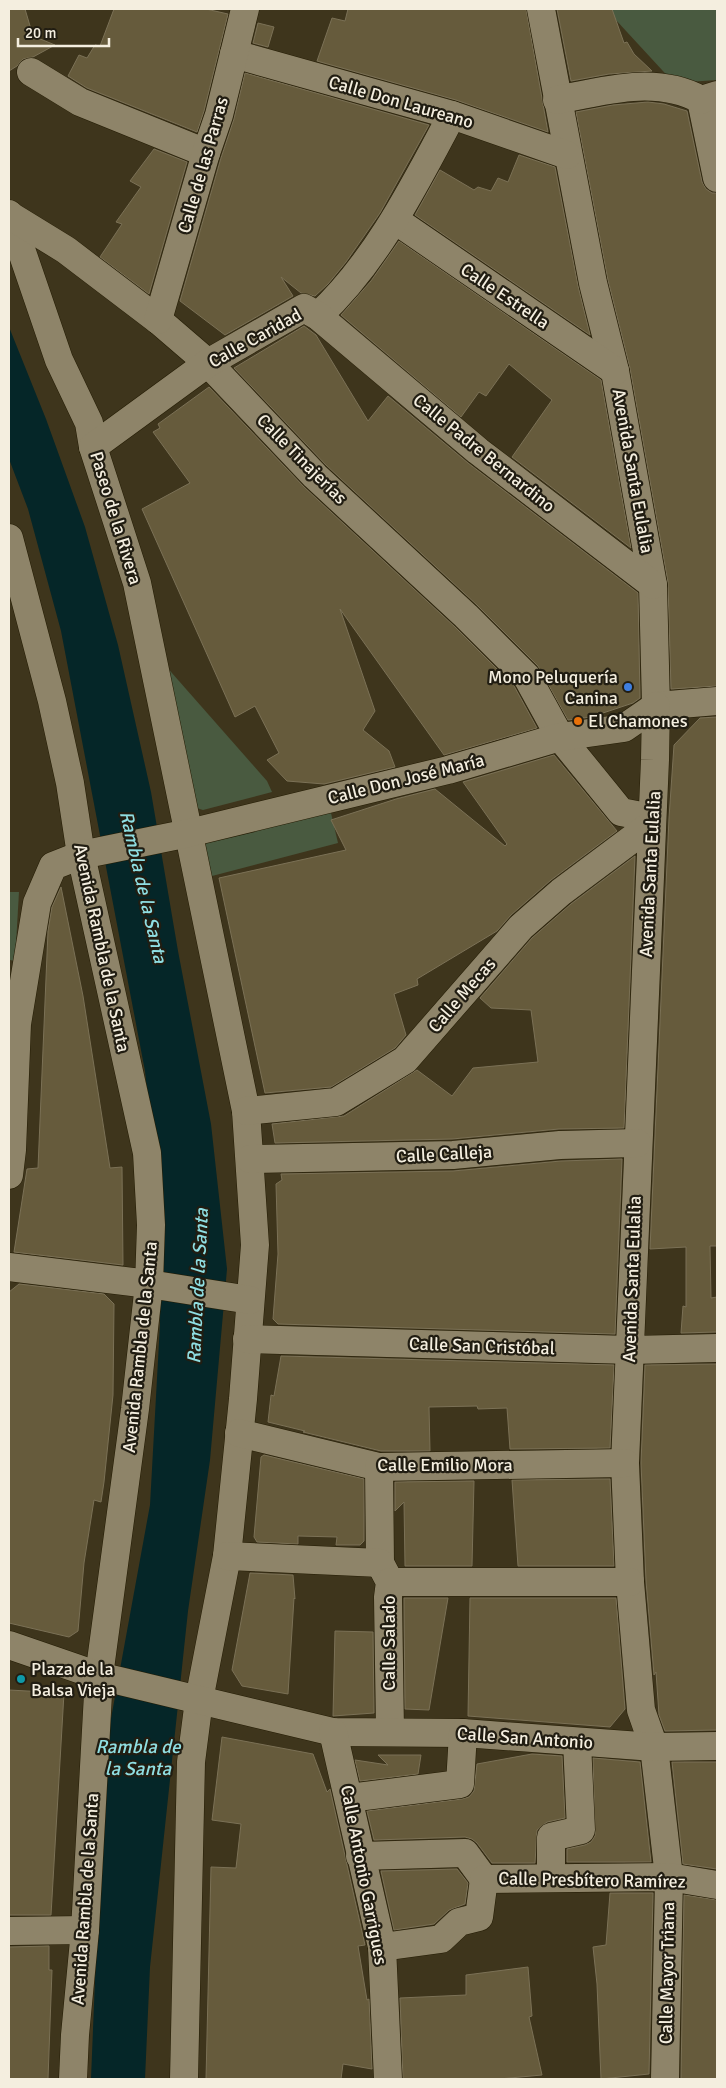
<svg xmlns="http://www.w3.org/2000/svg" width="726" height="2088" viewBox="0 0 726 2088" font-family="Signika,sans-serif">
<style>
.green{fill:#495a40}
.water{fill:#052628}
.building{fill:#665b3c;stroke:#7b7156}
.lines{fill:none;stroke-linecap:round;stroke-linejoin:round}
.minor-casing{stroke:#241c04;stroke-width:29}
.minor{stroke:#8e8469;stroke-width:28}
.shop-dot{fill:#3f7fe0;stroke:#211d12;stroke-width:2}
.food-dot{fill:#e8710a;stroke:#211d12;stroke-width:2}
.culture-dot{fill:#0f9aa8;stroke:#211d12;stroke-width:2}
.labels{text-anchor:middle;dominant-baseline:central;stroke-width:4.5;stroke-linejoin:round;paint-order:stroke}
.street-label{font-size:18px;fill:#f4eedf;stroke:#211d12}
.poi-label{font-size:18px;fill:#f4eedf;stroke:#211d12;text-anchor:start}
.water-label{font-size:19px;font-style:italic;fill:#8fdee2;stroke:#211d12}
</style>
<rect width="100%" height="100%" fill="#3e351c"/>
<g class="green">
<path d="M612 9H717V80L674 83 615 19Z"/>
<path d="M164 664 267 781 272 792 203 810 190 806Z"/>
<path d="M322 807 331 813 338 843 212 876 204 854 206 843 217 835Z"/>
<path d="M9 892H19L15 961 10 960 9 952Z"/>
</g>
<path class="water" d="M9 327 46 419 85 527 118 645 151 792 178 951 211 1124 227 1269 210 1460 188 1611 150 1967 145 2079H91L104 1757 150 1505 160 1324 161 1224 145 1071 61 631 28 509 9 459Z"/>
<g class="building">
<path d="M9 9H25L33 36 55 45 33 57 23 59 17 66 9 71Z"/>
<path d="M114 9H206L228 14 204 111 197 132 87 88 68 76 79 55 87 58 95 45 100 46Z"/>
<path d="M348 9H526L548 132 456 100 317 61 332 18 345 21Z"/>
<path d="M557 9H612L624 43 627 42 634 54 652 71 609 74 571 81Z"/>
<path d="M258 23 274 27 268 47 253 43Z"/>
<path d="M245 73 429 125 380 213 346 262 328 284 315 296 301 293 281 277 293 296 225 335 180 301 221 158 234 119Z"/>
<path d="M648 102 664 104 687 111 702 182 706 189 712 193H717V686L671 689 668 582 630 368 608 280 576 112 613 105Z"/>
<path d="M154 149 187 162 149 294 100 257 122 224 116 222 141 187 130 181Z"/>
<path d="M519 155 555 167 578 286 590 335 415 215 440 170 474 190 478 187 491 191 498 178 508 182Z"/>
<path d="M399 241 601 380 631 548 512 457 552 400 509 364 486 396 479 392 461 417 341 315 371 281Z"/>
<path d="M304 326 316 335 368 421 388 396 468 463 638 593 640 698 633 703 591 717 568 720 538 666 477 605 326 465 234 368Z"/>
<path d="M209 387 304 487 455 627 514 686 537 728 444 755 340 609 375 711 363 730 389 751 395 767 324 784 287 781 267 760 279 753 255 706 235 717 142 509 190 483 153 432 160 428 158 424Z"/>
<path d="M717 717V1246H710L711 1298 717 1297V1332L681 1333 683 1306 686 1307V1247L650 1249 669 818 674 745 700 718Z"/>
<path d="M554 755 617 831 551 880 511 915 497 931 417 979 418 985 394 994 406 1035 395 1048 331 1087 265 1093 219 878 346 850 331 820 396 799 435 789 505 846 507 844 463 782Z"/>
<path d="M635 856 624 1128 559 1129 452 1139 275 1143 272 1124 344 1116 417 1070 452 1096 473 1068 538 1062 531 1010 491 1008 480 998 532 938 571 904Z"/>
<path d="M61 887 83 996 110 1168 122 1167 123 1265 14 1252 27 1169 38 1168 48 931 52 907Z"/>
<path d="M622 1159 615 1334 278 1324 273 1319 278 1254 276 1184 282 1180 281 1174 453 1171 561 1161Z"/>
<path d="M19 1284 104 1294 114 1304 113 1395 104 1482 101 1502 94 1500 84 1563 78 1631 69 1637 9 1623V1292Z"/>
<path d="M281 1356 614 1365 610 1448 510 1449 507 1408 478 1409 477 1406 429 1407 430 1451H381L303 1432 305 1431 268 1422 271 1395 274 1396Z"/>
<path d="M717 1364V1730L665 1731 659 1715 656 1672 654 1675 646 1581 641 1463 645 1365Z"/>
<path d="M264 1455 364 1479V1541L360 1545H336L337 1537 298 1536V1544L257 1542 254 1537 261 1457Z"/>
<path d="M610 1479 614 1566H518L512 1480Z"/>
<path d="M474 1481 472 1566H405L404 1502 395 1511V1482Z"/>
<path d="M250 1573 293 1575 295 1599 294 1598 288 1694 242 1686 232 1670Z"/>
<path d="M404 1598H448L429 1710 405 1709Z"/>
<path d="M470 1598H616L625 1709 610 1727 468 1716Z"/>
<path d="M335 1631 373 1632 374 1713 333 1716Z"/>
<path d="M9 1690 64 1693 51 1915H9Z"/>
<path d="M222 1737 313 1754 327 1792 330 1789 365 1945 358 1946 367 2000 369 1999 372 2069 343 2064 341 2079H206L211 1867 236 1868 241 1824 212 1820Z"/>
<path d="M532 1754 562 1756 565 1818 547 1822 537 1830 535 1863H492L477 1843 472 1839 465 1837 374 1840 367 1811 462 1799 469 1797 474 1791 477 1764Z"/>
<path d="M378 1755H421L418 1774 360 1781 355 1760 388 1765Z"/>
<path d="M593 1758 640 1762 651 1862H567V1849L585 1845 591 1842 595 1836Z"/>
<path d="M672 1762H717V1869L683 1864Z"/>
<path d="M457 1869 468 1883 465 1904 449 1910 434 1924 394 1930 381 1871Z"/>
<path d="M610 1893H653L649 2074 601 2079 597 1984 593 1947 606 1945Z"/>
<path d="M684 1895 717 1900V2079H681Z"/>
<path d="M49 1946V1970H52L48 2079H9V1947Z"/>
<path d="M528 1967 532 2016 529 2017 542 2075 499 2079H403L400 1998 466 1995V1975Z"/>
</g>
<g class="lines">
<g class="minor-casing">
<g id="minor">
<path d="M541 9 593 283 615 371 653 585 656 706 655 760 625 1463 630 1582 641 1710 654 1747 669 1877 665 2079"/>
<path d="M234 54 452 115 567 155"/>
<path d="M31 72 80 102 206 153"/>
<path d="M717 95 701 100 717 178"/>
<path d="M557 100C603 91 657 75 701 100"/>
<path d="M9 214 59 360 89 423 93 447 137 583 246 1111 255 1245 243 1399 227 1556 199 1700 191 1762 184 2079"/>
<path d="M9 215 66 250 158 320 208 363 315 476 466 616 527 677 560 737 621 812 652 818"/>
<path d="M395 220 615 371"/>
<path d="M318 316C377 261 414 186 452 115"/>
<path d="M158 320 206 153 219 115 245 9"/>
<path d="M93 447 208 363 304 308 318 316 478 451 653 585"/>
<path d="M9 538 52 701 70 783 81 855 147 1153 151 1225 149 1284 135 1409 99 1676 85 1930 75 2035 73 2079"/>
<path d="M656 706 717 701"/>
<path d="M246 1111 336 1102 405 1060 521 927 561 892 652 824"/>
<path d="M250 1159 453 1155 560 1145 637 1143"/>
<path d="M9 1175 12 1150 17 1024 37 903 53 866 81 855 189 833 448 770 560 737 624 728 656 706"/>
<path d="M9 1267 149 1284 250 1300"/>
<path d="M247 1339 630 1350 717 1348"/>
<path d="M239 1433 379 1467 625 1463"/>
<path d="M379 1467 380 1563 390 1582 388 1597 390 1731"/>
<path d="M227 1556 380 1563"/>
<path d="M390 1582H630"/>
<path d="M9 1645 99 1676 333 1732 463 1733 654 1747 717 1746"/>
<path d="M333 1732 382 1947 388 2079"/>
<path d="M349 1798 460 1784 463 1733"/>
<path d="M360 1856 465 1853 484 1879 669 1877 717 1885"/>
<path d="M551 1877V1837L581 1830 577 1742"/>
<path d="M9 1931 85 1930"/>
<path d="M382 1947 441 1939 459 1922 479 1917 484 1879"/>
</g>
</g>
<use href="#minor" class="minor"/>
</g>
<circle class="shop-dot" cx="628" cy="687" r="5"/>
<circle class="food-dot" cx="578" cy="721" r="5"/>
<circle class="culture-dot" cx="21" cy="1679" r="5"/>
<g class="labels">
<g class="street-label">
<text transform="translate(401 102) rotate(16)">Calle Don Laureano</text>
<text transform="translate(203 165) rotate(-74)">Calle de las Parras</text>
<text transform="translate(505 296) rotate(34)">Calle Estrella</text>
<text transform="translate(255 338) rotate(-29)">Calle Caridad</text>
<text transform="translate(484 453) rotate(39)">Calle Padre Bernardino</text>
<text transform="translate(302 459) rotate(45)">Calle Tinajerías</text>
<text transform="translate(633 471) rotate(80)">Avenida Santa Eulalia</text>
<text transform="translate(116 518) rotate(73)">Paseo de la Rivera</text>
<text transform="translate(406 779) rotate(-14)">Calle Don José María</text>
<text transform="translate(650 874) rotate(-87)">Avenida Santa Eulalia</text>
<text transform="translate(102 948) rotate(78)">Avenida Rambla de la Santa</text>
<text transform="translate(462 995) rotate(-49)">Calle Mecas</text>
<text transform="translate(444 1154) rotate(-3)">Calle Calleja</text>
<text transform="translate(632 1279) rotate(-88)">Avenida Santa Eulalia</text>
<text transform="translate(482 1346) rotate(2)">Calle San Cristóbal</text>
<text transform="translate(140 1347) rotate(-84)">Avenida Rambla de la Santa</text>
<text x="445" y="1465">Calle Emilio Mora</text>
<text transform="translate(389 1643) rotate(-90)">Calle Salado</text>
<text transform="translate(525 1738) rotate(4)">Calle San Antonio</text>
<text transform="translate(364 1875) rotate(79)">Calle Antonio Garrigues</text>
<text transform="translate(592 1880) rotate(1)">Calle Presbítero Ramírez</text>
<text transform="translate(85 1899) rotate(-86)">Avenida Rambla de la Santa</text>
<text transform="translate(667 1973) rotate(-89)">Calle Mayor Triana</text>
</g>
<g class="poi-label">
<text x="618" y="677" text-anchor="end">Mono Peluquería<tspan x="618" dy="21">Canina</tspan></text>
<text x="588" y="721">El Chamones</text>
<text x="31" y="1669">Plaza de la<tspan x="31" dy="21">Balsa Vieja</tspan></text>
</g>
<g class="water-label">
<text transform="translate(143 887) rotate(77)">Rambla de la Santa</text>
<text transform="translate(198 1286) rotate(-87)">Rambla de la Santa</text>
<text x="138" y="1747">Rambla de<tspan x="138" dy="22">la Santa</tspan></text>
</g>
</g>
<rect width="726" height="2088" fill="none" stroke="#f4eedf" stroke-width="20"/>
<path d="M18 38v8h91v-8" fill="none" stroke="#f4eedf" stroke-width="2.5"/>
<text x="25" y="38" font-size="15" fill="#f4eedf" stroke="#211d12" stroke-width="4" paint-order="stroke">20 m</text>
</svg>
